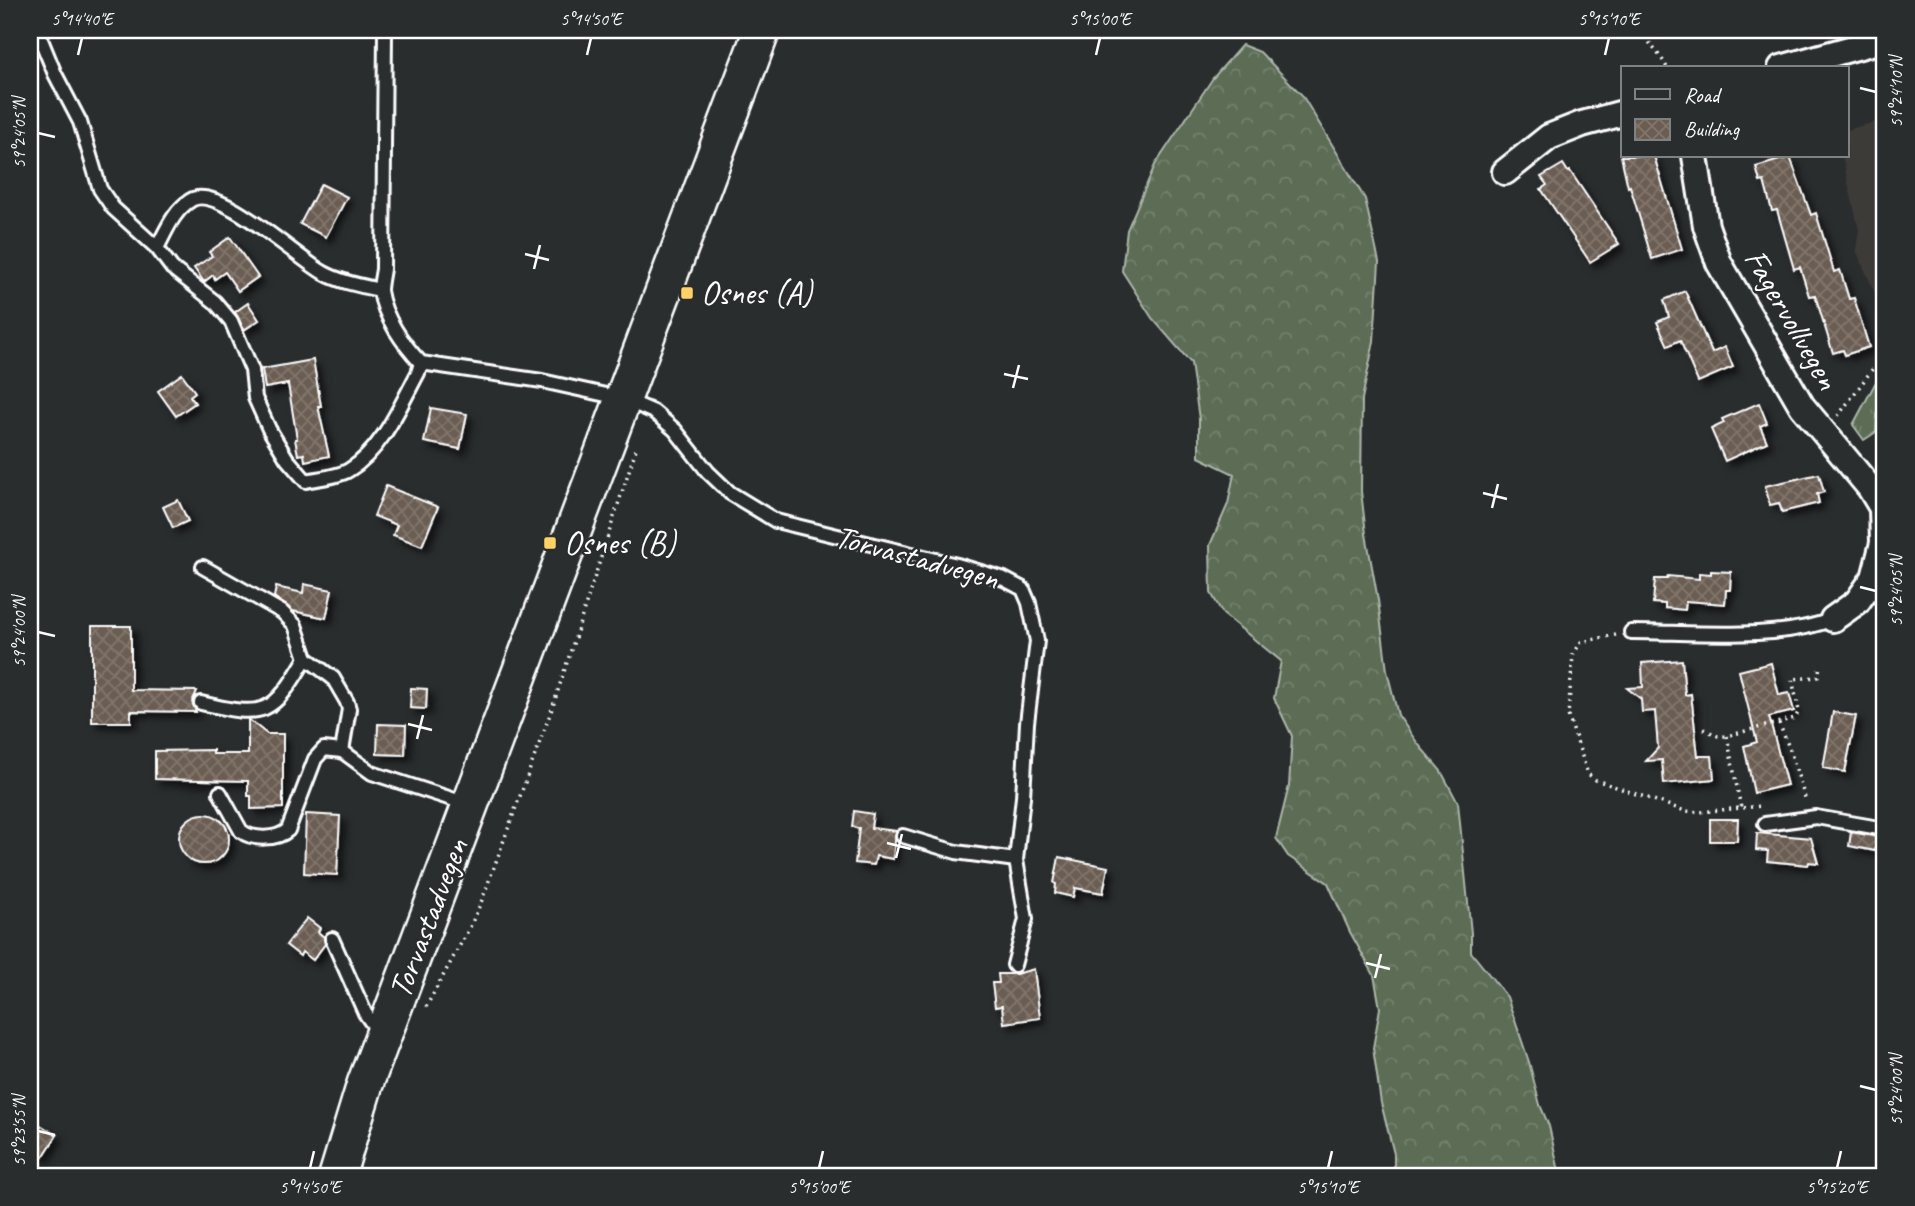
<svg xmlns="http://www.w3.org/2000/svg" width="1915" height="1206" viewBox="0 0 1915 1206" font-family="Caveat,sans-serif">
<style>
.built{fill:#3e3b39}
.forest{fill:url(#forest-crowns);stroke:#adb6aa;stroke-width:2}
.park{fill:url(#park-tufts);stroke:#adb6aa;stroke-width:2}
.building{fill:url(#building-cross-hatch);stroke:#fff;stroke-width:2;filter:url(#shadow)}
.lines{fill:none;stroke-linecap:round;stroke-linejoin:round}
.lane-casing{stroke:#fff;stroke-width:18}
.street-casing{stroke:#fff;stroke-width:30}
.secondary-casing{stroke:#fff;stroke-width:40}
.path{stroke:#fff;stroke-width:3.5;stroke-dasharray:2 5;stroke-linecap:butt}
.lane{stroke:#2a2d2e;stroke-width:12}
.street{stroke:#2a2d2e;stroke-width:24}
.secondary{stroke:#2a2d2e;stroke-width:35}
.ticks{fill:none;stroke:#fff;stroke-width:2.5}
.poi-dot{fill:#ffd166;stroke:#2a2d2e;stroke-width:2.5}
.labels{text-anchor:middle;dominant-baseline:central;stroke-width:5;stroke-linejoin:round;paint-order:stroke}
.poi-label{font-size:33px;fill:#fff;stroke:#2a2d2e;text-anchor:start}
.street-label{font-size:33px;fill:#fff;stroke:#2a2d2e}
.neatline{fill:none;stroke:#fff;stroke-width:2.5}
.ticks-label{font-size:18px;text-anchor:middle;fill:#fff}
</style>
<defs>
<pattern id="forest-crowns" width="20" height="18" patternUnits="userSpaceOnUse" patternTransform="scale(1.75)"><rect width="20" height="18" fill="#5b6c55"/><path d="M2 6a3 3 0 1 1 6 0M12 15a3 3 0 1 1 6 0" fill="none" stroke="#74826e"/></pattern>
<pattern id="park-tufts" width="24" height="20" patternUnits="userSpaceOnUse" patternTransform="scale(1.75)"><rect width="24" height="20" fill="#5b6c55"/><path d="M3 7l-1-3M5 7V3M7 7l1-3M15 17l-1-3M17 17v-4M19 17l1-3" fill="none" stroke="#74826e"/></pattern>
<pattern id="building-cross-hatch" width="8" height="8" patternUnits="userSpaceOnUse" patternTransform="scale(1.75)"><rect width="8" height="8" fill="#6b5d52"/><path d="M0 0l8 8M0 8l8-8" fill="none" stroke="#81756c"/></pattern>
<filter id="shadow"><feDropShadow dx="5.5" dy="5.5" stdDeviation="3.5" flood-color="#0009"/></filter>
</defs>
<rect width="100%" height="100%" fill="#2a2d2e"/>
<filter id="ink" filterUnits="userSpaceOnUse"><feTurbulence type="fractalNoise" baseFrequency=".0143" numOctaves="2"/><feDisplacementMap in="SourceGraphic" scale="14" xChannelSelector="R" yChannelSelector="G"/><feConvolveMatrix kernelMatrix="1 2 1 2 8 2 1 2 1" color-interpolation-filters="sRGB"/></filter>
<g filter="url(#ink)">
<path class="built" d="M1885 119V316L1856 250 1859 230 1842 156H1847V130Z"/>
<path class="forest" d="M1242 45 1260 52 1302 95 1365 199 1379 262 1374 341 1362 399 1361 491 1366 534 1378 600 1387 671 1398 715 1418 744 1441 771 1458 803 1471 933V952L1507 997 1529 1062 1540 1105 1549 1126 1560 1176H1394V1154L1381 1103 1373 1048 1380 1008 1374 975 1350 932 1328 883 1288 856 1276 838 1289 786 1292 736 1274 698 1281 661 1223 614 1211 593 1210 545 1228 504 1234 474 1199 457V419L1191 363 1152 318 1122 271 1127 230 1155 165 1213 78Z"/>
<path class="park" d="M1878 378 1885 383V388L1878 401 1876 432 1864 440 1853 425Z"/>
<g class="building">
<path d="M1621 156H1654L1682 249 1652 259 1630 186 1628 187Z"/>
<path d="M1790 157 1811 215 1816 213 1834 272 1840 270 1849 299 1854 298 1869 347 1845 355 1843 350 1833 353 1815 295 1809 296 1800 267 1794 269 1777 210 1772 211 1764 181 1760 182 1756 167Z"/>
<path d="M1563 164 1568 172 1570 171 1619 244 1590 262 1541 189 1547 185 1541 177Z"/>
<path d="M321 184 347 197 326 237 300 224Z"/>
<path d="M230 237 258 277 238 291 225 272 215 279 213 275 204 282 194 268 212 256 209 252Z"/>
<path d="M1685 291 1712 353 1725 347 1733 367 1698 382 1680 340 1668 346 1657 322 1669 317 1664 300Z"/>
<path d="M248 303 259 320 244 330 235 312Z"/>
<path d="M313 360 321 406H318L329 456 305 461 304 454 298 455 295 439H297L288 384 265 388 262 369Z"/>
<path d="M182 374 195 392 190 396 195 403 176 416 158 391Z"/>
<path d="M1759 403 1767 423 1760 426 1767 442 1725 461 1711 429 1724 423 1722 419Z"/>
<path d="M431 408 467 414 460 449 424 442Z"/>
<path d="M1819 474 1824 492 1817 494 1819 503 1782 512 1779 503 1770 505 1765 486Z"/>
<path d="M386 486 438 507 422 546 393 535 397 525 374 516Z"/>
<path d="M178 500 188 521 173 528 163 507Z"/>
<path d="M1711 571 1731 572 1730 590H1726L1725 604 1686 601 1685 610 1665 608V604L1653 603 1655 579H1667L1668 576 1699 579V573L1711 574Z"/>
<path d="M304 584 332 590 326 618 293 611 274 597 276 587 303 593Z"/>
<path d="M92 626H131V690L197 691 192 702 196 712 131 711V722H92Z"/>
<path d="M1682 660 1685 695 1691 694 1698 756H1712L1714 779 1664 784 1662 760 1646 761 1658 748 1655 711 1642 712 1641 699 1627 688 1643 687 1642 663Z"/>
<path d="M1771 663 1779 695 1789 693 1794 711 1769 717 1787 785 1754 793 1744 746 1757 742 1739 671Z"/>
<path d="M411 688 427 689 426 709 410 708Z"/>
<path d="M1833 712 1856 716 1845 772 1823 768Z"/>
<path d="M248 719 267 734H283V808L251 809V796H248V781L155 779V751L213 750V754H248Z"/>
<path d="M378 724 406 725 405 755 377 754Z"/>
<path d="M854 811 873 814 871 828 896 831 893 859 876 856 874 865 855 863 859 828 852 827Z"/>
<path d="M306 814 340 816 337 875 304 873Z"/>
<circle cx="204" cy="839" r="25"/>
<path d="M1710 819H1738L1737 841H1710Z"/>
<path d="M1851 832 1878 837 1875 851 1849 846Z"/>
<path d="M1757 833 1811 838 1818 863 1809 862 1808 865 1767 861 1768 851 1756 850Z"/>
<path d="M1059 857 1108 867 1103 893 1075 888 1073 897 1055 893 1056 884 1054 883Z"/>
<path d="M307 918 320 928 318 932 324 937 325 944 313 960 302 952 300 956 286 945Z"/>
<path d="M1034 969 1040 1018 1004 1023 1002 1006 995 1007 992 983H999L998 974H1016Z"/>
<path d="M37 1123 57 1135 43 1157 30 1149V1135Z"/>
</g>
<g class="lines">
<g class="lane-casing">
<g id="lane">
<path d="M37 30 55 74 80 122 100 189 113 208 157 248 172 268 215 302 231 321 252 370 255 398 269 429 287 459 306 481C319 478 338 477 349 470 382 450 400 406 418 373L421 363"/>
<path d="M385 30 383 269C382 276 380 284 380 291 384 317 403 344 421 363L542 381 624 399 654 412 675 430 708 472 730 493 776 521 957 565 1004 579 1023 589 1029 603 1037 641 1027 723 1023 797 1016 860 1026 919 1014 965"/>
<path d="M157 248C166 231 174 210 191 200 218 183 298 259 324 273 340 282 362 286 380 290"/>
<path d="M203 567 282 612 295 625 306 658 333 678 347 702 349 709 342 751"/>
<path d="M1631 632C1691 632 1778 641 1833 619"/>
<path d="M201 703C265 718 272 716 306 658"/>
<path d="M342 751 372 773 467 804"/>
<path d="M220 793 241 831C252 840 277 840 288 830L315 759 324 749 342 751"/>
<path d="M1765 824 1816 817 1885 829"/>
<path d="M903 836 956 852 1016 860"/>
<path d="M332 939 365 1013 372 1023 382 1028"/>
</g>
</g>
<g class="street-casing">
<g id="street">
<path d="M1781 68 1885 39"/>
<path d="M1695 156 1706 226 1719 263 1802 406 1870 488 1882 508 1883 543 1874 578 1857 602 1833 619"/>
<path d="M1505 172 1549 137 1582 124 1623 113"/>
</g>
</g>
<g class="secondary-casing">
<path id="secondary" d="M337 1176 365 1084 762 30"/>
</g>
<g class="path">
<path d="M1643 30C1647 44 1661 54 1667 68"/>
<path d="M1838 416 1885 352"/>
<path d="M1616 635 1581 642 1573 655 1568 715 1588 774 1596 780 1685 811 1700 812 1762 806"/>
<path d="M1779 723 1790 750 1806 801"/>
<path d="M1704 729 1718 736H1727L1795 718 1799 711 1792 679 1818 677 1820 666"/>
<path d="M1727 736 1741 808"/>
<path d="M426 1007 470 927 482 900 553 706 636 449"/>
</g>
<use href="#lane" class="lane"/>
<use href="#street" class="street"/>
<use href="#secondary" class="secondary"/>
</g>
</g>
<path class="ticks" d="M78 55 82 38M587 55 591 38M1096 55 1100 38M1605 55 1609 38M1860 88 1876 92M38 133 55 137M525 254 549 260M534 269 540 245M1004 374 1028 379M1013 388 1019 365M1483 493 1507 499M1492 508 1498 484M1860 587 1876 591M38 632 55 636M408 724 432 730M417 739 423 715M887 843 911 849M896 858 902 834M1366 963 1390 969M1375 978 1381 954M1860 1086 1876 1090M38 1131 55 1135M310 1168 314 1151M819 1168 823 1151M1328 1168 1332 1151M1837 1168 1841 1151"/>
<g class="poi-dot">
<rect x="680" y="286" width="14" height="14" rx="3.5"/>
<rect x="543" y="536" width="14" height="14" rx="3.5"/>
</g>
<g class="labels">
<g class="poi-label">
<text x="701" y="293">Osnes (A)</text>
<text x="564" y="543">Osnes (B)</text>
</g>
<g class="street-label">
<text transform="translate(1792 319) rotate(60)">Fagervollvegen</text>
<text transform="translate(917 557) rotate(15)">Torvastadvegen</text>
<text transform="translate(428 918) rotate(-69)">Torvastadvegen</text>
</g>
</g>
<rect width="1915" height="1206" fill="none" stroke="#2a2d2e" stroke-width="77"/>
<rect x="1621" y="66" width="228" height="91" fill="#2a2d2e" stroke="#7f8182" stroke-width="2"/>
<rect x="1635" y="89" width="35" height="10" fill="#2a2d2e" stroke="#7f8182" stroke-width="2"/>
<text x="1684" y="102" font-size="21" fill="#ffffff">Road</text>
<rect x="1635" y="119" width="35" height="21" fill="url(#building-cross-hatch)" stroke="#7f8182" stroke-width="2"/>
<text x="1684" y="136" font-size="21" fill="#ffffff">Building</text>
<rect x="38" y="38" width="1838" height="1130" class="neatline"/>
<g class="ticks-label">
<text x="82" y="25">5°14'40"E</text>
<text x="591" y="25">5°14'50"E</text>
<text x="1100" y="25">5°15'00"E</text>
<text x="1609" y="25">5°15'10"E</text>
<text transform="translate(1896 92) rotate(-90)" y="6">59°24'10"N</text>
<text transform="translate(19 133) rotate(-90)" y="6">59°24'05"N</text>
<text transform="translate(1896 591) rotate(-90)" y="6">59°24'05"N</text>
<text transform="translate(19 632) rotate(-90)" y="6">59°24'00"N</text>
<text transform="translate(1896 1090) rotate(-90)" y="6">59°24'00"N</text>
<text transform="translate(19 1131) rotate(-90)" y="6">59°23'55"N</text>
<text x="310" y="1193">5°14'50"E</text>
<text x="819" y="1193">5°15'00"E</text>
<text x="1328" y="1193">5°15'10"E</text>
<text x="1837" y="1193">5°15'20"E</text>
</g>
</svg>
